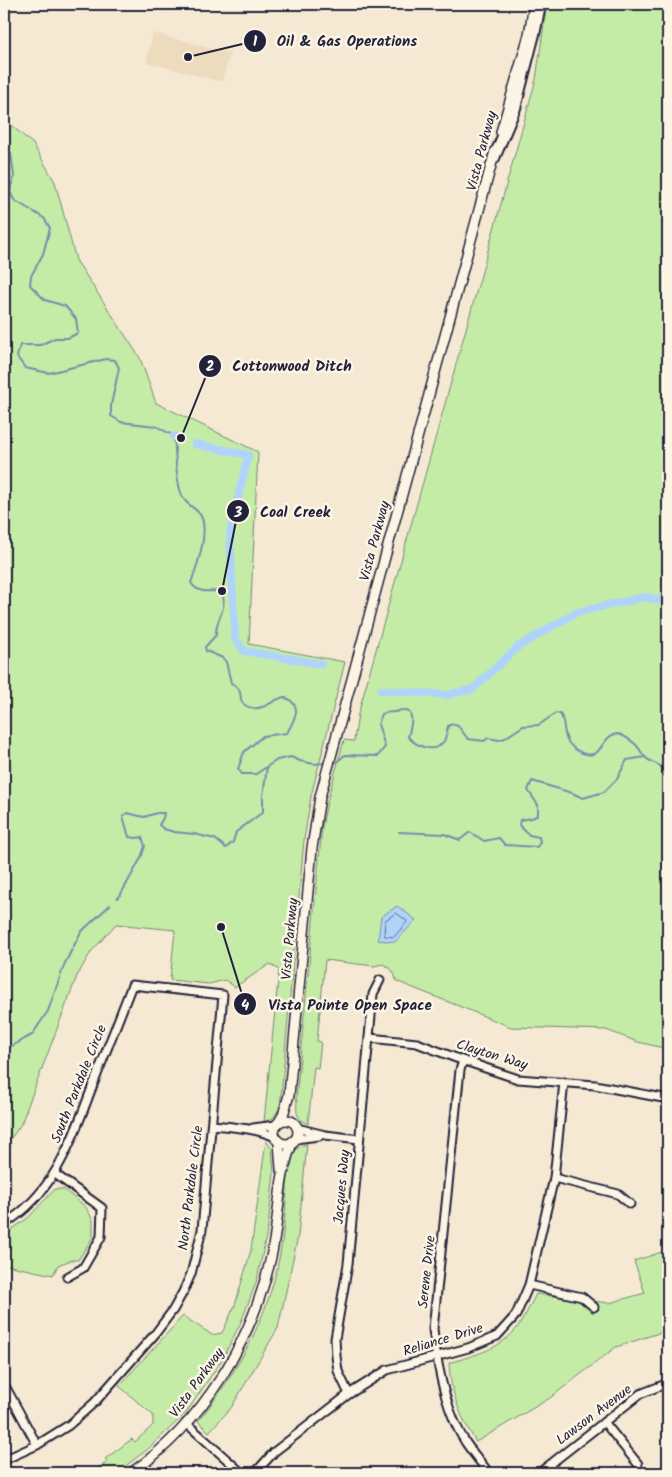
<svg xmlns="http://www.w3.org/2000/svg" width="672" height="1477" viewBox="0 0 672 1477" font-family="Kalam,sans-serif">
<style>
.built{fill:#ecdbbd}
.green{fill:#c4eca7;stroke:#738771}
.water{fill:#b0d4f9;stroke:#778dad}
.lines{fill:none;stroke-linecap:round;stroke-linejoin:round}
.shore{stroke:#5b6987;stroke-width:1}
.stream{stroke:#778dad;stroke-width:2}
.canal{stroke:#b0d4f9;stroke-width:8}
.minor-casing{stroke:#22223b;stroke-width:11}
.tertiary-casing{stroke:#22223b;stroke-width:12}
.secondary-casing{stroke:#22223b;stroke-width:14}
.minor{stroke:#fcf5e5;stroke-width:7}
.tertiary{stroke:#fcf5e5;stroke-width:9}
.secondary{stroke:#fcf5e5;stroke-width:10}
.labels{text-anchor:middle;dominant-baseline:central;stroke-width:5;stroke-linejoin:round;paint-order:stroke}
.street-label{font-size:14px;fill:#22223b;stroke:#fcf5e5}
.leader{fill:none;stroke:#22223b;stroke-width:2}
.callout-dot{fill:#22223b;stroke:#fcf5e5;stroke-width:2}
.mark-label{font-size:15px;text-anchor:middle;font-weight:bold;fill:#fff}
.callout-label{font-size:15px;text-anchor:middle;font-weight:bold;fill:#22223b;stroke:#fcf5e5;stroke-width:5;stroke-linejoin:round;paint-order:stroke}
</style>
<rect width="100%" height="100%" fill="#f5e9d3"/>
<filter id="ink" filterUnits="userSpaceOnUse"><feTurbulence type="fractalNoise" baseFrequency=".02" numOctaves="2"/><feDisplacementMap in="SourceGraphic" scale="10" xChannelSelector="R" yChannelSelector="G"/><feConvolveMatrix kernelMatrix="1 2 1 2 8 2 1 2 1" color-interpolation-filters="sRGB"/></filter>
<g filter="url(#ink)">
<path class="built" d="M153 33 230 53 222 82 146 62Z"/>
<g class="green">
<path d="M547 4H668V1049L638 1042 606 1030 511 1027 396 981C395 972 391 968 383 964L374 966 325 960 317 1041 321 1042 318 1068 314 1067 308 1124C296 1118 296 1113 297 1100H296L322 827 327 802 344 740 354 741 358 714 536 79Z"/>
<path d="M4 119 33 144 55 182 76 260 140 358 156 403 258 452 249 644 345 662 311 796 304 840 280 1108 273 1118 264 1122 279 970 270 964 235 987 225 980 209 984 170 980 175 930 116 924 91 952 77 976 21 1124 4 1148Z"/>
<path d="M266 1141 272 1149 274 1173 268 1227 257 1280 241 1322 222 1360 186 1413 148 1449 116 1473H90L108 1462 105 1459 132 1439 135 1442 153 1425V1415L119 1386 183 1316 212 1335 222 1333 235 1305 251 1250Z"/>
<path d="M307 1144 298 1236 278 1328 231 1408 209 1432 198 1421C238 1372 269 1316 280 1254 285 1225 286 1196 289 1167H291C292 1155 295 1146 307 1144Z"/>
<path d="M55 1189H63L85 1206 93 1220V1237L78 1260H71L58 1265 53 1275 6 1265H4V1235L28 1218Z"/>
<path d="M668 1250V1330L616 1347 550 1398 476 1442C461 1418 450 1392 449 1363 467 1357 491 1352 506 1339 520 1328 528 1310 536 1294L609 1303 645 1293 634 1261Z"/>
</g>
<path class="water" d="M397 906 416 920 395 942 378 940 381 917Z"/>
<g class="lines">
<path class="shore" d="M396 913 406 920 407 922 394 937 385 936 384 934 385 921Z"/>
<g class="stream">
<path d="M4 148 11 153 14 176 10 192 14 200 44 218 50 228 43 254 31 276 30 285 45 300 65 306 76 319 78 333 68 338H55L40 345H20L17 357 25 368 49 373 106 359 115 360 119 368 111 405V416L121 422 156 426 174 436C176 455 175 475 181 493 185 506 196 507 201 516 209 533 197 566 191 583 198 594 211 591 222 591 228 612 215 618 216 635L205 647 206 651 223 658 226 662 231 683C240 688 240 690 241 699 242 707 255 710 262 707 269 705 276 699 284 697 304 705 295 718 287 733L263 736 244 752 238 769 242 774H256L277 760 291 757 300 761 314 764 325 763"/>
<path d="M332 763H335L345 755 378 756 385 747 378 724 382 714C387 712 389 712 394 712 397 712 400 710 402 710 417 709 410 729 408 737 417 746 434 755 444 741 446 738 447 730 448 726L452 724 458 726 468 739 484 741 488 738 499 740 505 738 523 726 539 725 556 713 560 714C566 722 562 733 568 742 574 750 589 760 598 751 604 745 607 734 618 734 623 735 634 742 637 746 641 750 642 755 646 758 650 762 656 763 660 766 663 768 666 771 668 774"/>
<path d="M399 832 444 834 460 840 470 832 484 841 499 838 505 845 537 847 540 842 539 837 529 835 519 825 520 820 532 818 538 815V805L528 790 532 781 572 793 583 798 604 792 617 779 627 760 645 757"/>
<path d="M117 898 121 894 141 858 145 846 142 837 136 838 129 837 123 816 127 813 144 817 157 813H164L163 818 159 825 164 829 174 832 194 834 215 839 226 848 233 842 236 832 263 812V796L267 767"/>
<path d="M4 1050 32 1035 48 1011 65 963 81 932 110 905"/>
</g>
<g class="canal">
<path d="M174 436 181 438"/>
<path d="M195 444 248 455 230 533 235 638 244 651 321 664"/>
<path d="M381 690 447 695 473 689 519 646 577 612 645 597 668 602"/>
</g>
<g class="minor-casing">
<g id="minor">
<path d="M370 1038 417 1043 456 1058 518 1079 595 1085 668 1099"/>
<path d="M463 1061 460 1070 433 1329C437 1365 446 1413 466 1443 473 1453 481 1463 489 1473"/>
<path d="M212 1125C233 1127 256 1128 275 1137"/>
<path d="M253 1128 276 1125"/>
<path d="M297 1128 325 1135 359 1139"/>
<path d="M295 1139 319 1136"/>
<path d="M55 1174 102 1208 101 1237 83 1268 67 1277"/>
<path d="M554 1178 618 1194 630 1204"/>
<path d="M4 1224C55 1194 73 1137 93 1085 106 1052 119 1019 132 985L223 995 202 1230 191 1274 183 1292 173 1310 155 1334 95 1402 69 1425 37 1445 4 1460"/>
<path d="M529 1285 582 1297 594 1307"/>
<path d="M4 1384 37 1445"/>
<path d="M349 1394 338 1371 336 1356 335 1339 348 1264 373 994 380 980"/>
<path d="M604 1422 638 1464"/>
<path d="M186 1423 242 1473"/>
<path d="M255 1473 274 1452 349 1394 387 1370 468 1348 497 1336 516 1315 529 1285 554 1178 564 1082"/>
<path d="M539 1473 640 1394 668 1383"/>
</g>
</g>
<g class="tertiary-casing">
<g id="tertiary">
<path d="M501 132 529 35 534 4"/>
<circle cx="286" cy="1132" r="12"/>
<path d="M279 1122 283 1115 289 1095 312 848 320 797 495 151"/>
<path d="M279 1142 281 1169"/>
<path d="M131 1473C203 1423 252 1342 271 1257 280 1218 277 1178 293 1141"/>
</g>
</g>
<g class="secondary-casing">
<path id="secondary" d="M494 158 515 108 535 30 540 4"/>
</g>
<use href="#minor" class="minor"/>
<use href="#tertiary" class="tertiary"/>
<use href="#secondary" class="secondary"/>
</g>
</g>
<g class="labels">
<g class="street-label">
<text transform="translate(482 151) rotate(-75)">Vista Parkway</text>
<text transform="translate(375 541) rotate(-75)">Vista Parkway</text>
<text transform="translate(290 939) rotate(-85)">Vista Parkway</text>
<text transform="translate(492 1055) rotate(17)">Clayton Way</text>
<text transform="translate(79 1084) rotate(-68)">South Parkdale Circle</text>
<text transform="translate(342 1187) rotate(-85)">Jacques Way</text>
<text transform="translate(191 1188) rotate(-83)">North Parkdale Circle</text>
<text transform="translate(427 1272) rotate(-84)">Serene Drive</text>
<text transform="translate(443 1340) rotate(-17)">Reliance Drive</text>
<text transform="translate(197 1383) rotate(-54)">Vista Parkway</text>
<text transform="translate(594 1415) rotate(-37)">Lawson Avenue</text>
</g>
</g>
<path class="leader" d="M188 57L255 41M181 438L210 366M222 591L238 511M221 927L245 1004"/>
<g class="callout-dot">
<circle cx="188" cy="57" r="5"/>
<circle cx="181" cy="438" r="5"/>
<circle cx="222" cy="591" r="5"/>
<circle cx="221" cy="927" r="5"/>
<circle cx="255" cy="41" r="12"/>
<circle cx="210" cy="366" r="12"/>
<circle cx="238" cy="511" r="12"/>
<circle cx="245" cy="1004" r="12"/>
</g>
<g class="mark-label">
<text x="255" y="46">1</text>
<text x="210" y="371">2</text>
<text x="238" y="517">3</text>
<text x="245" y="1010">4</text>
</g>
<g class="callout-label">
<text x="347" y="46">Oil &amp; Gas Operations</text>
<text x="292" y="371">Cottonwood Ditch</text>
<text x="295" y="517">Coal Creek</text>
<text x="350" y="1010">Vista Pointe Open Space</text>
</g>
<rect width="672" height="1477" fill="none" stroke="#fcf5e5" stroke-width="20"/>
<rect x="10" y="10" width="652" height="1457" fill="none" stroke="#22223b" stroke-width="2" filter="url(#ink)"/>
</svg>
